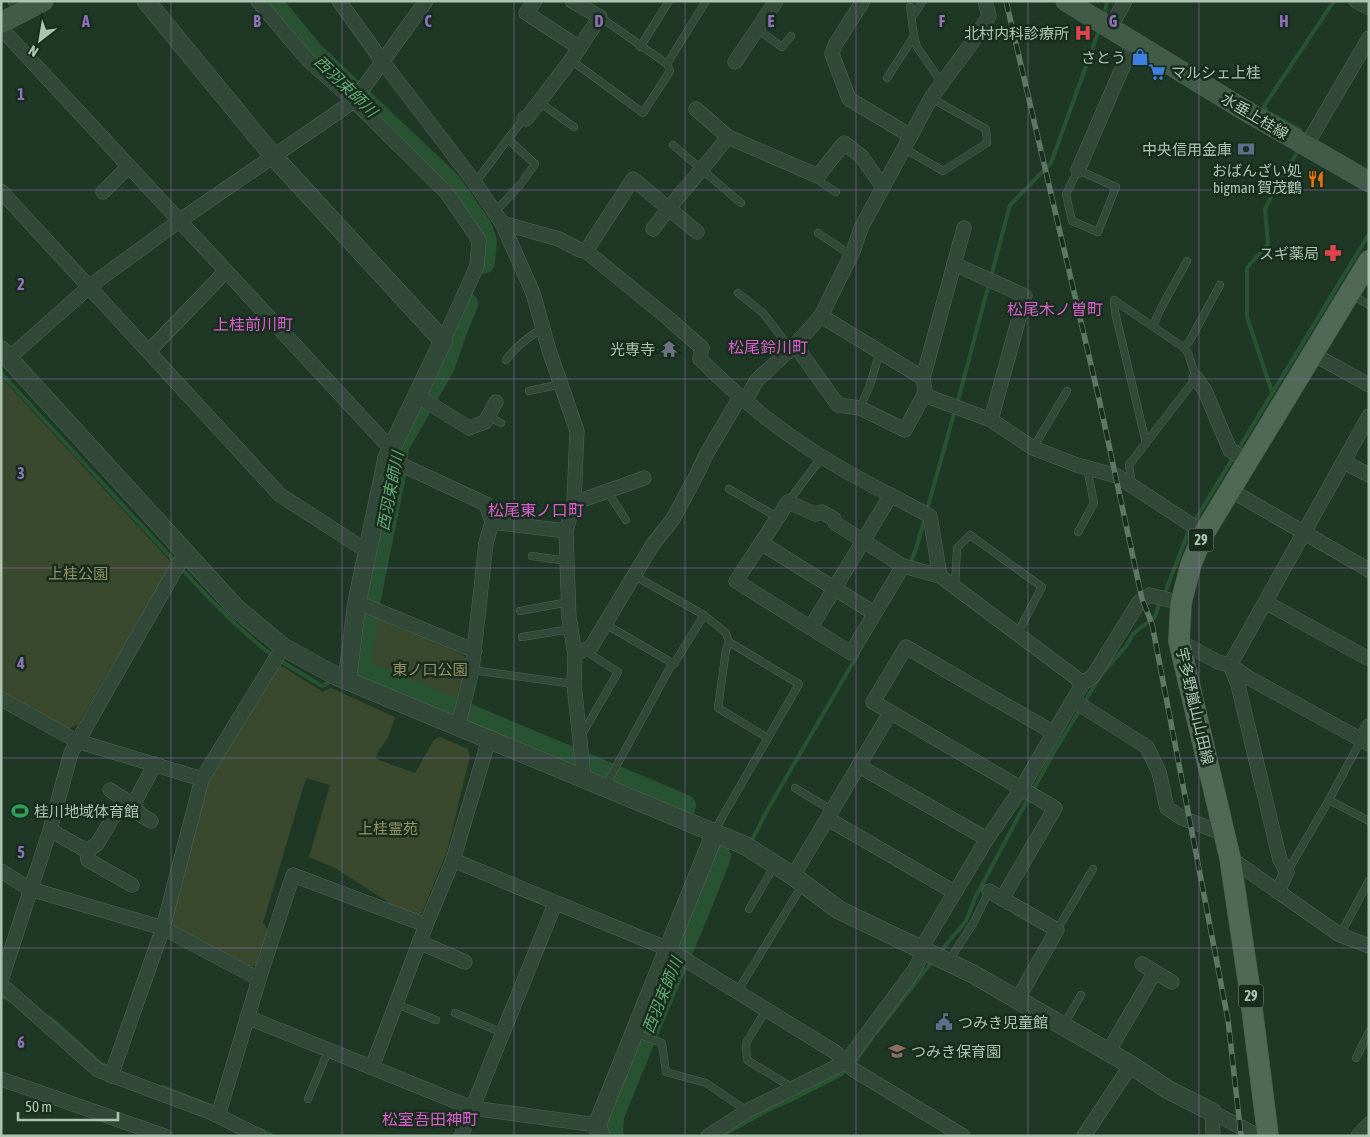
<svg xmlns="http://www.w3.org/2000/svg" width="1370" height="1137" viewBox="0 0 1370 1137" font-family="'Asap Condensed','Noto Sans JP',sans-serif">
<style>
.green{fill:#3a492d}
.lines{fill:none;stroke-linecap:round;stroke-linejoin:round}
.stream{stroke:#275332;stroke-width:4}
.river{stroke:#275332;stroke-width:24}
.service-casing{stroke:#506656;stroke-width:8}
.minor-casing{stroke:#506656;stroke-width:15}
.tertiary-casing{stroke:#506656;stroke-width:19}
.secondary-casing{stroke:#506656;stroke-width:21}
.primary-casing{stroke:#3f5544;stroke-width:22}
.service{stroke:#324838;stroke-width:7}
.minor{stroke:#324838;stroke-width:14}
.tertiary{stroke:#324838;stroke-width:18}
.secondary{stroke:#405c48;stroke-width:20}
.primary{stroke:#506956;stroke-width:21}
.rail-casing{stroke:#5d7864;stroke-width:5.5}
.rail{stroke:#182d1d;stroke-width:4;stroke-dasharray:11;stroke-linecap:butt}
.grid{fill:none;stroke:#9171ba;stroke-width:1;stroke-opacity:0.55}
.labels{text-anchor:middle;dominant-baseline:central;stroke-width:5;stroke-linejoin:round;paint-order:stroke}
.shield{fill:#182d1d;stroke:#809786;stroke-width:1}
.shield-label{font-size:14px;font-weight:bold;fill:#acc5b3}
.poi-label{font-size:15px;fill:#acc5b3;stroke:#182d1d;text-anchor:end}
.street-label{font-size:15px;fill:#acc5b3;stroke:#182d1d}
.park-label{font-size:15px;fill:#979163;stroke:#182d1d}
.water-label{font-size:16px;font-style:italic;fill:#63a773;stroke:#182d1d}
.neighbourhood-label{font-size:16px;fill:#db5dcf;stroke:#182d1d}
.grid-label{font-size:16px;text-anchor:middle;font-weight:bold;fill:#9171ba;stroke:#182d1d;stroke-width:5;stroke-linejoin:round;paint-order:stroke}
</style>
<rect width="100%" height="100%" fill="#1f3825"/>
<g class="green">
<path d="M1 377 170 561 171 564 78 724 69 729 1 691Z"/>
<path d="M372 616 463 655 468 661 455 707 453 708 363 670 360 663 369 617Z"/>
<path d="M280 665 323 692 331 688 395 717 388 738 378 751 376 759 415 773 434 740 440 737 468 749 470 756 447 852 422 913 415 917 388 905V902L335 868 309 857 330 785 306 778 263 923 268 930 256 966 247 967 174 927 170 919 209 781 244 724 266 685Z"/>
</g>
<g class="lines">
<g class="stream">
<path d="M1105 13 1107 1"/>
<path d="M1300 130 1267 112 1264 106 1334 1"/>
<path d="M1 373 176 563"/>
<path d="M1272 392 1247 317V268L1268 244 1265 209 1282 175 1299 150"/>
<path d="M957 404 1010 205 1051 163 1099 30"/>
<path d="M1194 522 1369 234"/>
<path d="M910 564 916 549 955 410"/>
<path d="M181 568C210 600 239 630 273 656"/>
<path d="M1164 595 1190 528"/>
<path d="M279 660 322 686 334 680"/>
<path d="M1033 790 1054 752 1101 675 1126 646 1134 633 1155 617 1160 601"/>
<path d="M753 838 769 807 858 654"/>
<path d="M940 952 966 921 976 896 1029 797"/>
<path d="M1 996 11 1000"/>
<path d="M47 1017 53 1020 101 1064 109 1067"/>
<path d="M876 1033 934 959"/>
<path d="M163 1087 214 1107"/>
<path d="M261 1130 272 1136"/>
<path d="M721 1136 768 1110 791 1100 840 1075 857 1059 872 1038"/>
</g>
<g class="river">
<path d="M269 1 313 54 450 184 480 227 485 241 483 262"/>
<path d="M466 304 455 331 443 366 397 446 394 475 369 598 358 668 366 673 684 806"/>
<path d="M612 1136 611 1132 612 1116C646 1029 686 944 719 856"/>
</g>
<g class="service-casing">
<g id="service">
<path d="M910 7 914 36 917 47 942 83"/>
<path d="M912 17 923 1"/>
<path d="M757 29 782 47 791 36"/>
<path d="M640 47 669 1"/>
<path d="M571 60 643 113 670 71 667 64 600 17"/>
<path d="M667 64 706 1"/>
<path d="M887 78 914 36"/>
<path d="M539 102 574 127"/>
<path d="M508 139 524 118"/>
<path d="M673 145 741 203"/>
<path d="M905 149 943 171 987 143 986 129 931 98"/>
<path d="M1078 170 1116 187 1098 232 1072 221 1066 194Z"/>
<path d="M818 176 822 183 836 192"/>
<path d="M475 183 508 139 535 164 520 185 495 212"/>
<path d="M818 233 851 255"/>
<path d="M738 293 763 313 791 349"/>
<path d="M1352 295 1369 305"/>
<path d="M1114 300 1183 347 1188 353 1196 378 1129 465 1132 485"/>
<path d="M1114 300 1115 312 1146 443"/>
<path d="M1153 326 1160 310 1187 261"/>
<path d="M1183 347 1189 342 1220 285"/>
<path d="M506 360C516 346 528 337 543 328"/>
<path d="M529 391 561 384"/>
<path d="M860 408 870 385 880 351"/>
<path d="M488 416 501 423"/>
<path d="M1033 448 1067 391"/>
<path d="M729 489 777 517"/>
<path d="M607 491 626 520"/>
<path d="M788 502 818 462 821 456"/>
<path d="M1078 532 1094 503 1087 468"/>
<path d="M532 556 567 561"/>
<path d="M635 576 704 615 726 633 729 642"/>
<path d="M955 587 957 548 970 535 1042 587 1017 634"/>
<path d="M520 611 569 602"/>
<path d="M605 624 674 664 704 615"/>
<path d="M522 637 571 629"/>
<path d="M472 670 574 684"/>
<path d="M581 736 618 672 584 650"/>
<path d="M605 787 673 662"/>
<path d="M795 788 833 811"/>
<path d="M1329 800 1369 821"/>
<path d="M715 832 720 821 799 684 729 642 726 650 718 708 768 738"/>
<path d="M1287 872 1329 800 1361 740"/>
<path d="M749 909 775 865"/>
<path d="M1057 930 1093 869"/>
<path d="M1340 935 1369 881"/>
<path d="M948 962 974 922 989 891"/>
<path d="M737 992 803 884"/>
<path d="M396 1004 436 1020"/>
<path d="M766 1010 746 1043 747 1060 793 1088"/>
<path d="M455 1013 503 1033"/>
<path d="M1063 1026 1081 995"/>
<path d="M635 1033 662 1043 666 1072 706 1083 747 1111"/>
<path d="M1356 1058 1369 1032"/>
<path d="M308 1099 329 1049"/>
</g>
</g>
<g class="minor-casing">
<g id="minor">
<path d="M15 1 28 9"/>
<path d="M258 1 308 60 354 101 447 193 479 240 477 266 443 341"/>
<path d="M339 1 383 62 475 183 502 223 533 293 549 350 577 431 574 503 566 531 567 561 569 618 575 654 574 684 584 779"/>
<path d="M535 1 526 13 580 48"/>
<path d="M863 1 835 45 832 54 849 99 911 136"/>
<path d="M1356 1 1369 8"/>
<path d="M1 28 390 448"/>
<path d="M1110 28 1125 1"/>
<path d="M735 62 776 1"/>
<path d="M696 109 728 137 818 176 844 143 862 157 882 186"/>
<path d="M524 118 526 119 571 60 600 17 572 1"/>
<path d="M1306 146 1369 38"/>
<path d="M1078 170 1133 43"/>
<path d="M1 191 280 495 367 551"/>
<path d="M103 192 129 166"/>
<path d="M502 223 559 239 580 250 586 251 669 319 702 348 700 359C736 395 776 428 819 455 855 478 893 496 930 516L940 576 1083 683"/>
<path d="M653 229C676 197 704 168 728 137"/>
<path d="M586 251 633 179 697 232"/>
<path d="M954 264 1025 296 991 420"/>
<path d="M821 316 923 378"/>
<path d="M795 345 838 405 860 408 905 430 924 395 925 390 923 378 964 228"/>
<path d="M149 351 226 271"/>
<path d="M1313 354 1369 385"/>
<path d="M9 358 90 286 179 221 354 101 426 1"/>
<path d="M1196 378 1205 391 1230 450 1248 461"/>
<path d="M416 395 469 428 485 422 496 402"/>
<path d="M924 395 991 420 1033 448 1077 465 1117 476 1204 533"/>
<path d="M745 401 757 380 795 345 821 316 854 249 861 228 931 98 971 44 989 16 985 1"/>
<path d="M387 458 486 504 492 522 486 543 472 670 458 727"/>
<path d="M1344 462 1369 475"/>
<path d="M1230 490 1369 570"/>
<path d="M574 503 644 478"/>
<path d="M492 522 566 531"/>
<path d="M761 543 874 613"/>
<path d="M903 566 835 523 834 519 822 512 815 514 788 502 736 581 851 653 903 566 940 576"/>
<path d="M357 602 475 651"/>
<path d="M1265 602 1369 659"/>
<path d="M811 627 891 495"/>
<path d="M1179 641 1218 662 1230 665 1249 678 1369 744"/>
<path d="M575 654 591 647 605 624 653 544 673 519 696 476 707 453 740 397"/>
<path d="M1 699 77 741 202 779"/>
<path d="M1074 701 1147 747 1159 772 1167 808 1182 818 1225 834"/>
<path d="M1361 740 1369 726"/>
<path d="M859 766 987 839"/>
<path d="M110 790 133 805 141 815 151 821"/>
<path d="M133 805 155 764"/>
<path d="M828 819 954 892"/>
<path d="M50 830 87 851 88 860 132 885"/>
<path d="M87 851 97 844 124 799"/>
<path d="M1230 858 1340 935 1369 946"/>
<path d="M453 860 668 949 835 1052 854 1070 963 1136"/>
<path d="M1 871 30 889 163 928 259 979"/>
<path d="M793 876 890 713"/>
<path d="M989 891 1057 930 1017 1000"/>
<path d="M1278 892 1287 872 1280 860 1238 685 1230 665 1369 416"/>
<path d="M1002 899 1055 808 873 702 906 647 1054 733"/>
<path d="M419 942 465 962"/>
<path d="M1142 964 1155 972"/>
<path d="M1 981 50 830 71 753 185 553"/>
<path d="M1 984 98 1070 210 1112 259 1136"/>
<path d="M247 1017 472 1108 597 1125"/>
<path d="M1108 1052 1155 972 1172 982"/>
<path d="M372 1067 426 925 453 860 489 739"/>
<path d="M111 1076 163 928 202 779 283 647"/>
<path d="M1 1079 165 1136"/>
<path d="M218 1116 259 979 293 875 426 925"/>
<path d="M461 1136 555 904"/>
<path d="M708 1136 747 1111 846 1062 915 969 924 951 925 942 987 839 1021 789 1083 683 1093 676 1139 602 1150 595 1181 603"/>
<path d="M1084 1136 1131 1065"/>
<path d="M1213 1136 1212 1112 1258 1136"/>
<path d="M1358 1136 1369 1124"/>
</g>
</g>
<g class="tertiary-casing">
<g id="tertiary">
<path d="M146 1 274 157 443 341 387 458 357 602 347 681"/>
<path d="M1 350 236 608 283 647 336 676 746 846 793 876 839 910 973 974 1131 1065 1167 1089 1212 1112"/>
<path d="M601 1136 597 1125 715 833"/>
</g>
</g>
<g class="secondary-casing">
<g id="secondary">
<path d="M1066 1 1251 114 1369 182"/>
<path d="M1 23 43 1"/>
</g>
</g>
<g class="primary-casing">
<path id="primary" d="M1268 1136 1249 985 1230 858 1179 641 1181 603 1191 564 1204 533 1369 261"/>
</g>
<use href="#service" class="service"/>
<use href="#minor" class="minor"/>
<use href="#tertiary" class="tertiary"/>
<use href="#secondary" class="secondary"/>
<use href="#primary" class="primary"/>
<g class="rail-casing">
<path id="rail" d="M1006 1 1099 399 1142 599 1152 624 1228 1020 1241 1136"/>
</g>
<use href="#rail" class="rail"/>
</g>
<path class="grid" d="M171 1V1136M342 1V1136M514 1V1136M685 1V1136M856 1V1136M1028 1V1136M1199 1V1136M1 190H1369M1 379H1369M1 568H1369M1 758H1369M1 948H1369"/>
<defs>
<g id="hospital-bare" transform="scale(1.35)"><path d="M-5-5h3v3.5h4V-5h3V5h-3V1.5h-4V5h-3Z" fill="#e0444e" stroke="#182d1d" stroke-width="2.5" paint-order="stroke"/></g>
<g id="shop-bare" transform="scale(1.35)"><path d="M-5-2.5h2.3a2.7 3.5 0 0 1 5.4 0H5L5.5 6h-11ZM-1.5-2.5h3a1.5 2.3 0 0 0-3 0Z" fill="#3f7fe0" stroke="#182d1d" stroke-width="2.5" paint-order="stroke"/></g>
<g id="supermarket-bare" transform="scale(1.35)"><path d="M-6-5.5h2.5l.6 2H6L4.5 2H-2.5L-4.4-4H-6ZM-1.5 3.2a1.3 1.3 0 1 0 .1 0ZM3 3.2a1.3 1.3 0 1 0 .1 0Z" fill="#3f7fe0" stroke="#182d1d" stroke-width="2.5" paint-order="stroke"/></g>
<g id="bank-bare" transform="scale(1.35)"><path d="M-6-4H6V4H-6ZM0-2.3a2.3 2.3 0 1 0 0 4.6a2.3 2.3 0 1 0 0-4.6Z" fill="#5c6f8a" stroke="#182d1d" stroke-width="2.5" paint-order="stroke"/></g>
<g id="restaurant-bare" transform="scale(1.35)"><path d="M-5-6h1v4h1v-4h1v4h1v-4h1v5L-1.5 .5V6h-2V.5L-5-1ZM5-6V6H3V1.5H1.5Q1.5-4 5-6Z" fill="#e8710a" stroke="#182d1d" stroke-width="2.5" paint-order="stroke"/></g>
<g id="pharmacy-bare" transform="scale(1.35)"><path d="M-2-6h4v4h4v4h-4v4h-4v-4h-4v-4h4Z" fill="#e0444e" stroke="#182d1d" stroke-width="2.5" paint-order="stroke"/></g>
<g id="temple-bare" transform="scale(1.35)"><path d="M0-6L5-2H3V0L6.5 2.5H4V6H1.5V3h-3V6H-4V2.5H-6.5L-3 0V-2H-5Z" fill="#6b7280" stroke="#182d1d" stroke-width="2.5" paint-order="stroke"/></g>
<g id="stadium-bare" transform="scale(1.35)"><path d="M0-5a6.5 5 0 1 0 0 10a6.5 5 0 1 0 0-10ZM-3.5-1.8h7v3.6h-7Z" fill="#2e9e5b" stroke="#182d1d" stroke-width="2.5" paint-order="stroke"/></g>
<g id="civic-bare" transform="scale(1.35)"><path d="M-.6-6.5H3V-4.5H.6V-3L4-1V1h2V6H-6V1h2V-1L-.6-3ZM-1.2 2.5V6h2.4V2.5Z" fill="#5c6f8a" stroke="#182d1d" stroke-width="2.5" paint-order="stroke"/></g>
<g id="school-bare" transform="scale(1.35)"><path d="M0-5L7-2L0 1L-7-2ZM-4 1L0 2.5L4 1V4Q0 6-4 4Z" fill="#8d6e63" stroke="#182d1d" stroke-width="2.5" paint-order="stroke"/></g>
</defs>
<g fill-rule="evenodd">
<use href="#hospital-bare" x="1083" y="33"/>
<use href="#shop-bare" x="1140" y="57"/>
<use href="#supermarket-bare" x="1157" y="72"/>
<use href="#bank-bare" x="1246" y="149"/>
<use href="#restaurant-bare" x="1316" y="179"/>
<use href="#pharmacy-bare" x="1333" y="253"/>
<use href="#temple-bare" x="669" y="349"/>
<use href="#stadium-bare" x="20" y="811"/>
<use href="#civic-bare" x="944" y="1022"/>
<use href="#school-bare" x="897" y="1051"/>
</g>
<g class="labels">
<g class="shield">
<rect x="1188.5" y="528.5" width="25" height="23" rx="4"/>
<rect x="1238.5" y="984.5" width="25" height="23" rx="4"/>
</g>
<g class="shield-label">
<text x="1201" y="540">29</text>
<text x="1251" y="996">29</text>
</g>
<g class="poi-label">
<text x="1069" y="33">北村内科診療所</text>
<text x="1126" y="57">さとう</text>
<text x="1171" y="72" text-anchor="start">マルシェ上桂</text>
<text x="1232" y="149">中央信用金庫</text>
<text x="1302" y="170">おばんざい処<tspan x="1302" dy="17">bigman 賀茂鶴</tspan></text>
<text x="1319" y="253">スギ薬局</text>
<text x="655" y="349">光専寺</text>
<text x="34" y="811" text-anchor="start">桂川地域体育館</text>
<text x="958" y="1022" text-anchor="start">つみき児童館</text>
<text x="911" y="1051" text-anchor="start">つみき保育園</text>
</g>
<g class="street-label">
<text transform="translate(1255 116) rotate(31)">水垂上桂線</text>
<text transform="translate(1195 706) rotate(77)">宇多野嵐山山田線</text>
</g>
<g class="park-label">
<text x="78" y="573">上桂公園</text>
<text x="430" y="669">東ノ口公園</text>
<text x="388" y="828">上桂霊苑</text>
</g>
<g class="water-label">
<text transform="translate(346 86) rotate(44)">西羽束師川</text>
<text transform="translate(390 491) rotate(-79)">西羽束師川</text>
<text transform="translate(662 995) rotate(-68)">西羽束師川</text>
</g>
<g class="neighbourhood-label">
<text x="1055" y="309">松尾木ノ曽町</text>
<text x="253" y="324">上桂前川町</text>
<text x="768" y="347">松尾鈴川町</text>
<text x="536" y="510">松尾東ノ口町</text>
<text x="430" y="1119">松室吾田神町</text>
</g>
</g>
<g class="grid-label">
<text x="86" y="27">A</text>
<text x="257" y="27">B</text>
<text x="428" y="27">C</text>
<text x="599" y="27">D</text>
<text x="771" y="27">E</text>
<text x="942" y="27">F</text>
<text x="1113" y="27">G</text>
<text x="1284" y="27">H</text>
<text x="21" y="100">1</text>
<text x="21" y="290">2</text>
<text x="21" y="479">3</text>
<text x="21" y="669">4</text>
<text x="21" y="858">5</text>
<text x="21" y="1048">6</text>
</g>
<rect width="1370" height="1137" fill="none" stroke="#acc5b3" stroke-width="5"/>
<g transform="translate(40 40) rotate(211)" stroke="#182d1d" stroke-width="4" paint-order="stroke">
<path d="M0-4L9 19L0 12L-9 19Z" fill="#acc5b3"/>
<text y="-8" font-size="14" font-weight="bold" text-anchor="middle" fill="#acc5b3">N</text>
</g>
<path d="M18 1112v8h100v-8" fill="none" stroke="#acc5b3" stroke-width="2.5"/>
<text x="25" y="1112" font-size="15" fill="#acc5b3" stroke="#182d1d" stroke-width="4" paint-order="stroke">50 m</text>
</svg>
